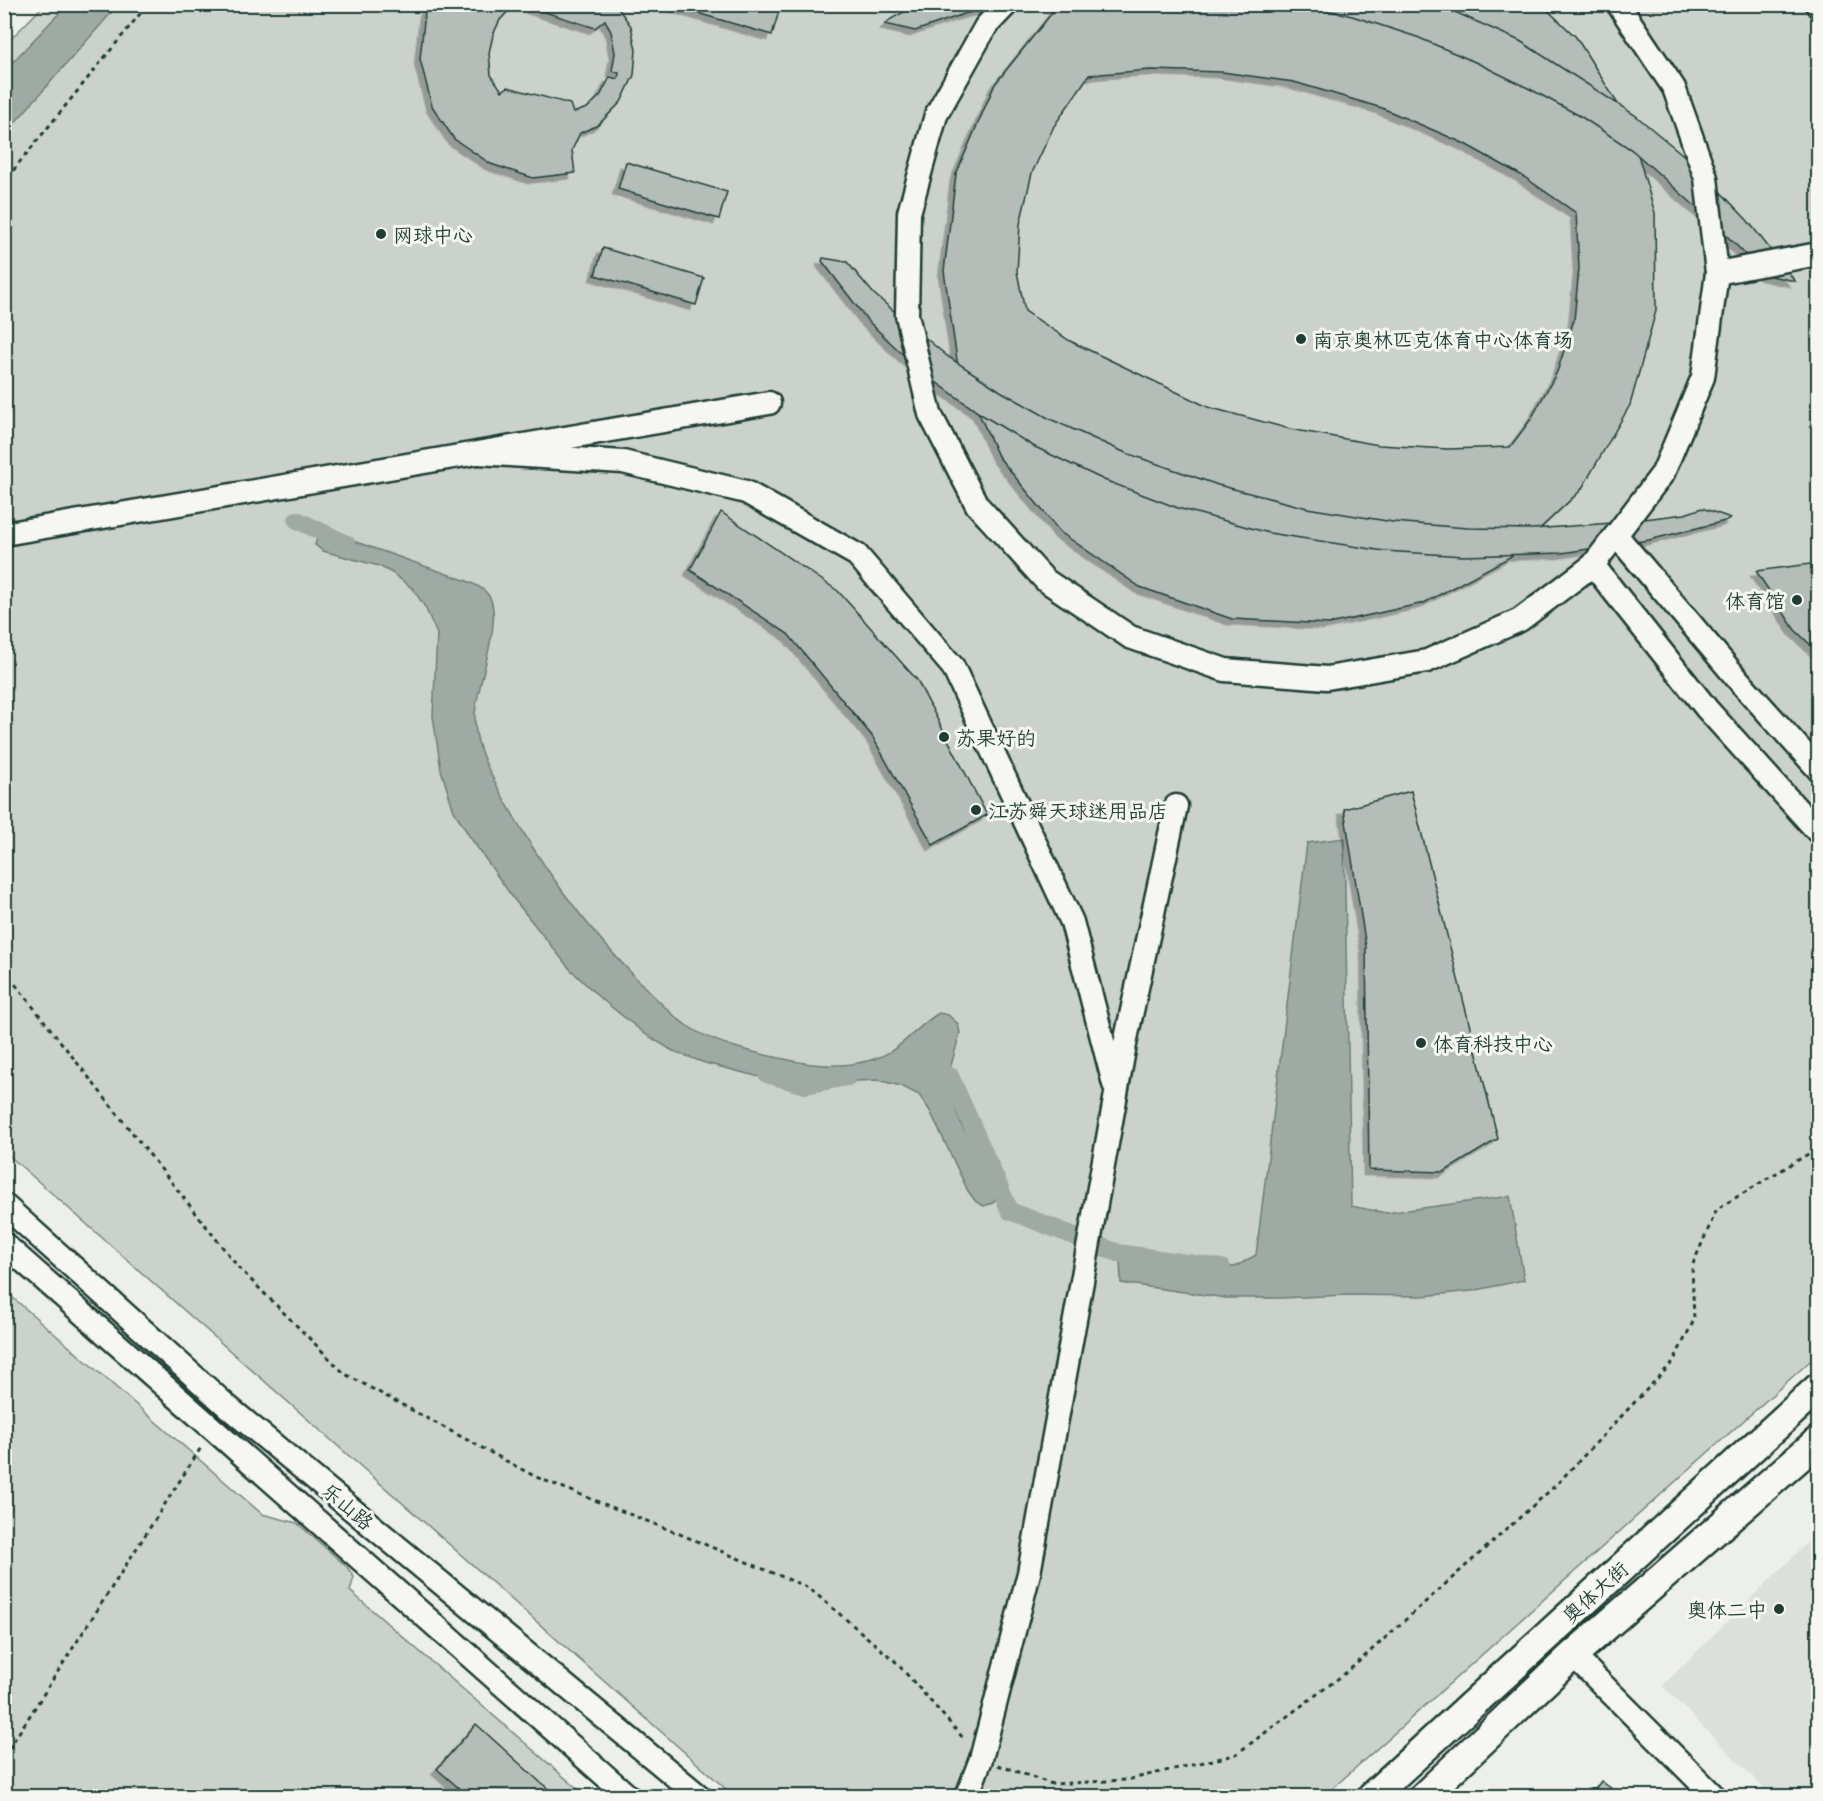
<svg xmlns="http://www.w3.org/2000/svg" width="1823" height="1801" viewBox="0 0 1823 1801" font-family="'Patrick Hand','LXGW WenKai TC',sans-serif">
<style>
.built{fill:#dce0db}
.green{fill:#cbd2cc;stroke:#758880;stroke-width:1.5}
.water{fill:#9faaa4;stroke:#6c7e77;stroke-width:1.5}
.lines{fill:none;stroke-linecap:round;stroke-linejoin:round}
.canal{stroke:#9faaa4;stroke-width:18}
.building{fill:#b4bdb8;stroke:#1f3d34;stroke-width:1.5;fill-rule:evenodd;filter:url(#shadow)}
.minor-casing{stroke:#1f3d34;stroke-width:27}
.major-casing{stroke:#1f3d34;stroke-width:33}
.path{stroke:#1f3d34;stroke-width:3;stroke-dasharray:4.5 4.5;stroke-linecap:butt}
.minor{stroke:#f6f6f2;stroke-width:22}
.major{stroke:#f6f6f2;stroke-width:28}
.poi-dot{fill:#1f3d34;stroke:#f6f6f2;stroke-width:2}
.labels{text-anchor:middle;dominant-baseline:central;stroke-width:6;stroke-linejoin:round;paint-order:stroke}
.poi-label{font-size:20px;fill:#1f3d34;stroke:#f6f6f2;text-anchor:start}
.street-label{font-size:20px;fill:#1f3d34;stroke:#f6f6f2}
</style>
<defs>
<filter id="shadow"><feDropShadow dx="-5.5" dy="5.5" stdDeviation="0" flood-color="#0004"/></filter>
</defs>
<rect width="100%" height="100%" fill="#edefea"/>
<filter id="ink" filterUnits="userSpaceOnUse"><feTurbulence type="fractalNoise" baseFrequency=".0167" numOctaves="2"/><feDisplacementMap in="SourceGraphic" scale="12" xChannelSelector="R" yChannelSelector="G"/><feConvolveMatrix kernelMatrix="1 2 1 2 8 2 1 2 1" color-interpolation-filters="sRGB"/></filter>
<g filter="url(#ink)">
<path class="built" d="M1818 1532V1796H1772L1662 1686Z"/>
<g class="green">
<path d="M44 5H1818V1354L1324 1796H734L5 1152 4 46Z"/>
<path d="M4 1290 262 1514 297 1523 347 1567 354 1577 350 1591 586 1796H5Z"/>
</g>
<g class="water">
<path d="M67 5H118L5 134V70Z"/>
<path d="M327 534 342 537 467 581C475 585 484 588 489 596 504 620 476 685 475 716 474 737 484 762 494 780 532 854 581 922 639 981 654 996 669 1013 686 1025 714 1044 751 1052 784 1059 814 1066 847 1069 877 1058 902 1049 917 1026 939 1013L948 1015 958 1024 960 1033 950 1069 955 1108 962 1126 996 1183 997 1197 993 1203 984 1206 976 1202 968 1191 930 1111 919 1095 901 1086 878 1080 839 1082 764 1078 705 1063 673 1051 645 1034 599 997 569 968 513 898 470 837 454 811 441 770 433 716 437 634 425 607 413 589 392 573 379 566 323 551 315 545 317 538Z"/>
<path d="M1344 838 1351 1206 1386 1213 1510 1196 1524 1280 1472 1291 1423 1296 1347 1295 1280 1298H1226L1121 1283 1120 1258 1235 1267 1256 1255 1307 843Z"/>
</g>
<g class="lines">
<g class="canal">
<path d="M297 520 347 544"/>
<path d="M767 1074 805 1085 848 1077"/>
<path d="M926 1075 950 1076 1010 1211 1118 1253 1222 1268"/>
</g>
</g>
<g class="building">
<path d="M429 4H518L511 8 500 20 493 35 489 53 491 75 502 91 508 87 570 104 573 113 587 108 600 96 610 77 618 79 619 73 612 71 615 53 611 32 605 20 595 28 532 8 531 4H615L631 26 636 50 634 75 621 102 598 125 580 133 572 150 575 173 533 178 491 164 454 139 432 106 420 59 425 12Z"/>
<path d="M767 4 780 8 772 35 670 5Z"/>
<path d="M918 4H1005L964 14 915 31 885 24 891 19Z"/>
<path d="M1059 4H1541L1576 37 1628 120 1655 213 1656 311 1630 405 1581 490 1510 557 1424 603 1329 624 1232 619 1140 587 1060 532 998 456 958 367 944 271 956 174 995 84ZM1150 70 1222 72 1294 82 1382 108 1463 143 1521 175 1576 213 1579 268 1574 320 1557 372 1531 419 1510 447 1448 449 1379 445 1290 429 1208 407 1070 341 1025 311 1017 272 1020 224 1032 173 1054 126 1089 75Z"/>
<path d="M1298 4H1437L1520 41 1635 115 1693 163 1748 221 1795 281 1766 275 1713 222 1632 150 1580 116 1530 89 1475 62 1417 37 1352 16Z"/>
<path d="M626 162 727 192 719 219 618 189Z"/>
<path d="M603 248 704 278 696 305 595 275Z"/>
<path d="M823 258 847 262 874 294 915 329 947 356 1002 392 1050 419 1126 453 1218 485 1307 508 1393 522 1467 528 1533 529 1612 523 1685 514 1702 508 1731 518 1729 520 1649 540 1562 553 1464 556 1384 551 1269 533 1178 508 1104 480 1033 446 979 413 918 369 868 321 822 261Z"/>
<path d="M721 512 838 591 917 680 987 815 933 845 872 736 788 634 690 570Z"/>
<path d="M1818 563V652L1795 630 1756 571Z"/>
<path d="M1411 791 1498 1139 1444 1172 1369 1170 1366 947 1344 809Z"/>
<path d="M476 1724 540 1782 557 1796H468L437 1769Z"/>
<path d="M1601 1781 1622 1796H1590Z"/>
</g>
<g class="lines">
<g class="minor-casing">
<g id="minor">
<path d="M1007 4 986 26 936 115 909 213 907 315 930 414 977 505 1045 580 1130 637 1225 670 1327 678 1427 661 1520 620 1593 565 1663 473 1703 377 1717 273 1706 178 1674 88 1618 4"/>
<path d="M1817 4 1818 6"/>
<path d="M1717 273 1818 254"/>
<path d="M479 453 623 462 746 492 857 555 953 667 1072 922 1114 1084"/>
<path d="M4 534 769 403"/>
<path d="M1616 535 1741 683 1818 769"/>
<path d="M1593 565 1707 709 1818 832"/>
<path d="M4 1205 228 1407 699 1796"/>
<path d="M4 1244 628 1796"/>
<path d="M1573 1655 1714 1796"/>
<path d="M967 1796 981 1759 1029 1573 1126 1039 1176 806"/>
</g>
</g>
<g class="major-casing">
<g id="major">
<path d="M1372 1796 1818 1388"/>
<path d="M1424 1796 1573 1655 1818 1441"/>
</g>
</g>
<g class="path">
<path d="M4 186 15 168 148 4"/>
<path d="M4 970 239 1268 345 1374 536 1477 687 1537 809 1588 895 1661 965 1740"/>
<path d="M4 1756 202 1446"/>
<path d="M998 1765 1052 1784 1126 1780 1235 1755 1347 1672 1556 1485 1673 1362 1694 1320 1692 1266 1717 1209 1818 1148"/>
</g>
<use href="#minor" class="minor"/>
<use href="#major" class="major"/>
</g>
</g>
<g class="poi-dot">
<circle cx="381" cy="234" r="6"/>
<circle cx="1301" cy="339" r="6"/>
<circle cx="1797" cy="600" r="6"/>
<circle cx="944" cy="737" r="6"/>
<circle cx="976" cy="810" r="6"/>
<circle cx="1421" cy="1043" r="6"/>
<circle cx="1779" cy="1609" r="6"/>
</g>
<g class="labels">
<g class="poi-label">
<text x="393" y="234">网球中心</text>
<text x="1313" y="339">南京奥林匹克体育中心体育场</text>
<text x="1785" y="600" text-anchor="end">体育馆</text>
<text x="956" y="737">苏果好的</text>
<text x="988" y="810">江苏舜天球迷用品店</text>
<text x="1433" y="1043">体育科技中心</text>
<text x="1767" y="1609" text-anchor="end">奥体二中</text>
</g>
<g class="street-label">
<text transform="translate(348 1506) rotate(40)">乐山路</text>
<text transform="translate(1595 1592) rotate(-42)">奥体大街</text>
</g>
</g>
<rect width="1823" height="1801" fill="none" stroke="#f6f6f2" stroke-width="24"/>
<rect x="12" y="12" width="1799" height="1777" fill="none" stroke="#1f3d34" stroke-width="2" filter="url(#ink)"/>
</svg>
